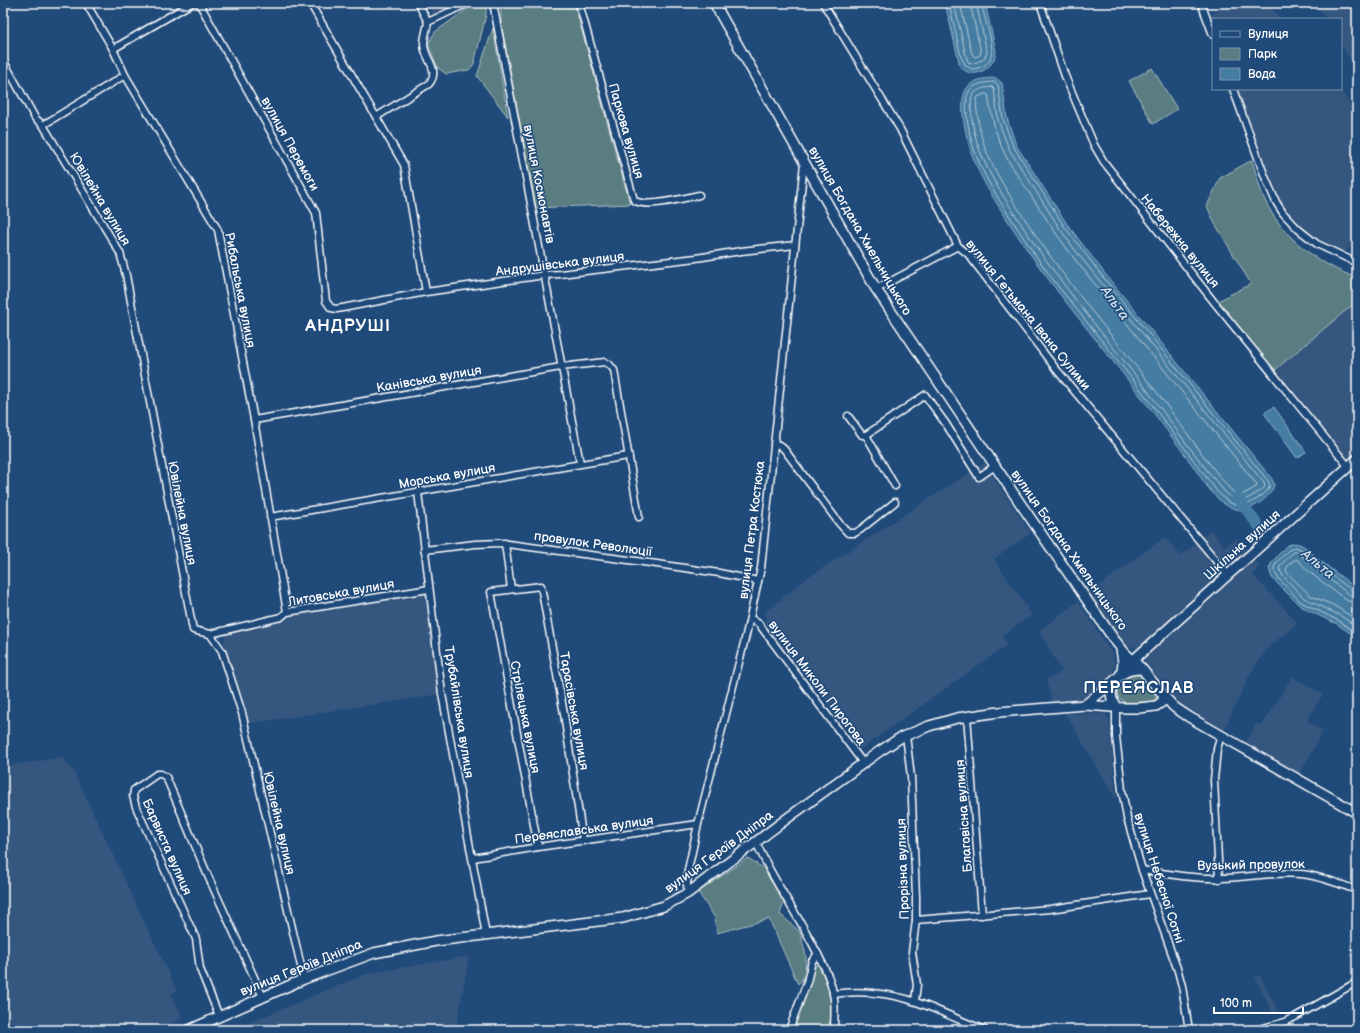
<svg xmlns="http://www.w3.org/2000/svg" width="1360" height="1033" viewBox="0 0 1360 1033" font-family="'Balsamiq Sans',sans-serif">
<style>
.built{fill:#36567f}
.green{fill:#5a7d81;stroke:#acbec0}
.water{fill:#457ca1;stroke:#8fb0c7}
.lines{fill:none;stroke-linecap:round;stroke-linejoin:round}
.shore{stroke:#b5cbd9;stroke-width:1}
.river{stroke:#457ca1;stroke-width:11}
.minor-casing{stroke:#fff;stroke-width:9}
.secondary-casing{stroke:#fff;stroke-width:12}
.minor{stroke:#1f4a7a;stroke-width:6}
.secondary{stroke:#1f4a7a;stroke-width:9}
.labels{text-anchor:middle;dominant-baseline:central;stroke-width:3;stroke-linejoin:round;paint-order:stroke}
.street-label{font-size:13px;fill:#fff;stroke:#1f4a7a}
.water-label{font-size:14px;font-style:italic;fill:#d0dee8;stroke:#1f4a7a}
.district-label{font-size:17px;font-weight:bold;letter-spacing:1px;fill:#fff;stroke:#1f4a7a}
</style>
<rect width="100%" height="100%" fill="#1f4a7a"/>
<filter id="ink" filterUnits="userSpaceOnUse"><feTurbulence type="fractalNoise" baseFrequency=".025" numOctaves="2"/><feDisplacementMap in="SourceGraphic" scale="8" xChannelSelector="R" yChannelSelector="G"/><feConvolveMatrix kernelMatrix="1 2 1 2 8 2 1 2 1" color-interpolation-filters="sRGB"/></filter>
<g filter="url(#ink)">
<g class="built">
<path d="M426 3H457L433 15Z"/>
<path d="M1233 3H1266L1281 19H1213V35L1206 17Z"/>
<path d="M1316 3H1357V70L1341 45V19H1326Z"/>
<path d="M1233 89H1340L1357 115V244L1340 255 1305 235 1276 202Z"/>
<path d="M1357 301V459L1348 466 1272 373Z"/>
<path d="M984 463 1031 533 994 559 1032 615 1002 636 1008 644 861 749 804 671 794 667 768 630 764 613 807 578Z"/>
<path d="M1211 530 1225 547 1236 538 1259 566 1253 575 1298 623 1268 648 1250 674 1224 730 1178 703 1144 661 1145 653 1140 649 1123 644 1089 593 1165 537 1181 556Z"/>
<path d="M429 589 442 694 245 724 222 651 227 630 281 617 287 612Z"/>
<path d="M1078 601 1113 655 1115 664 1113 674 1087 698 1081 701 1052 702 1046 680 1062 672 1039 631Z"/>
<path d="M1292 677 1323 694 1307 721 1323 731 1300 774 1246 742 1257 723 1262 725Z"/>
<path d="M1065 713 1105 714 1109 718 1116 799Z"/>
<path d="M62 757 74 772 177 991 171 994 183 1018 156 1030H3V767Z"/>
<path d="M469 956 456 1030H231L366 974Z"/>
<path d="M1260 975 1278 1011 1273 1014 1255 977Z"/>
</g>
<g class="green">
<path d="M475 3H483L486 5V15L474 64 469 70 446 74 438 68 428 44 435 32Z"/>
<path d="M501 3H574L630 204 536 208 501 23Z"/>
<path d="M493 28 508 117 477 76Z"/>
<path d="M1152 68 1177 109 1153 124 1129 81Z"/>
<path d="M1252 160C1256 173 1259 186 1264 198 1281 237 1318 264 1357 278V301L1275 370 1221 305 1220 300 1251 284 1214 222 1207 206 1220 178Z"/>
<path d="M1137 673C1144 676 1156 689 1157 697L1154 701C1143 705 1112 708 1118 687 1119 684 1121 679 1125 677 1128 675 1133 674 1137 673Z"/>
<path d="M748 858 763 868 784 902 780 914 800 932 806 956 805 974 802 980 798 984 769 919 717 933 715 918 698 892Z"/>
<path d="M814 964 819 966C827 983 833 999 831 1018 830 1022 828 1026 827 1030H792L797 1018Z"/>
</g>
<g class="water">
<path d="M945 3H985L996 51C995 69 972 82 960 66Z"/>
<path d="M996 78 1002 83 1007 118 1016 145 1067 224 1106 275 1272 479 1274 485C1272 496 1254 509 1243 510 1237 510 1231 508 1226 505 1212 496 1202 479 1193 466 1175 441 1157 417 1138 393 1095 337 1048 284 1010 224 986 187 968 160 963 115 960 88 969 78 996 78Z"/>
<path d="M1274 407 1306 452 1297 458 1264 413Z"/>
<path d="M1295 543C1307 545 1310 553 1318 559 1331 569 1344 579 1357 589V638L1337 624 1309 611 1299 605 1272 578 1269 569 1272 562 1286 546Z"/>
</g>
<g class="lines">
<g class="shore">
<path d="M949 3 961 57 966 66 972 69C1009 66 983 24 982 3"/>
<path d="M954 3 966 56 968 62 972 64 984 59 987 52 976 3"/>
<path d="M960 3 972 54 975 57 980 55 981 52 970 3"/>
<path d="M995 82 998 85 1003 119 1013 146 1064 226 1103 277 1268 481 1270 485C1268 492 1263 495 1257 499 1239 511 1229 505 1216 490 1187 452 1159 413 1130 376 1109 349 1087 323 1066 296 1046 272 1029 246 1012 220 990 186 971 157 967 116 964 91 968 83 995 82Z"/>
<path d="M992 87 994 89 998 120 1009 149 1060 229 1078 254 1264 483 1265 486C1263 490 1259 492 1255 494 1243 502 1237 503 1226 493 1196 459 1171 421 1143 385 1099 329 1054 276 1016 216 996 185 976 155 972 118 970 98 969 89 992 87Z"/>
<path d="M986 94 988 95C992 119 997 141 1009 162L1055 232 1073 257 1254 481 1257 484 1256 487 1242 495 1235 493 1230 489C1203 458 1180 422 1155 390 1109 332 1061 276 1021 213 1002 183 982 154 978 118 977 111 975 103 978 97Z"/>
<path d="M1357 592 1353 591 1315 563 1305 551 1298 548 1295 547 1289 550 1277 562 1274 567V571L1279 579 1301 602 1339 621 1357 634"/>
<path d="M1357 597 1350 595 1312 566 1301 555 1297 552H1294L1287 558 1279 568 1283 576 1304 598 1341 616 1357 627"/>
<path d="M1357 603 1351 602 1346 600 1308 571 1297 559 1291 562 1286 569 1287 573 1311 596 1333 605 1357 620"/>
</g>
<path class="river" d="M1237 497 1260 528"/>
<g class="minor-casing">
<g id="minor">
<path d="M86 3 113 49 125 75 218 230 254 420 287 612"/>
<path d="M199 3 316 213 326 301 331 308 337 309 426 292 545 275 560 274 637 265 696 258 741 251 795 245"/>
<path d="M310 3 404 165 426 292"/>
<path d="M418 3 428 22"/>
<path d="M493 3 580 463"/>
<path d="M579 3 634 200C645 209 684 198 699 195"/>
<path d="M823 3 900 129 958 246 968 254 1056 369 1228 575"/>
<path d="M1040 3 1065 76 1094 145 1104 162 1214 302 1348 466"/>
<path d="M1201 3 1213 35"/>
<path d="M113 49 192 3"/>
<path d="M3 60 35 118 43 125 120 253 126 275 193 630 210 634 222 651 242 713 304 979"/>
<path d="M1233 89 1265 177 1276 202 1283 213 1298 229 1317 244 1357 263"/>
<path d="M376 117 429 84C441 69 424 59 424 44 424 37 427 29 428 22L468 3"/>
<path d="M43 125 125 75"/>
<path d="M876 289 958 246"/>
<path d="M848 416 862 435H866L895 486"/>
<path d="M254 420 561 367 605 362 610 365 614 370 639 517"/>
<path d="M866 435 925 395 946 424 979 477 995 466"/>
<path d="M774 444 779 445 784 449 839 523 848 533H855L860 530 895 502"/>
<path d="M418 492 442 694 486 935"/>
<path d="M270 517 628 456"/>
<path d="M505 543 511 589"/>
<path d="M424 550 475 544 500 543 636 561 719 573 758 581"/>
<path d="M750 618 759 624 863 763"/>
<path d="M210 634 281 617 287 612 429 589"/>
<path d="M1116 708V736L1122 790 1127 818 1142 870 1178 971 1182 986 1189 1030"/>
<path d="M967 716 982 915"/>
<path d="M906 735 911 777 916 896V920L912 952 917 985 915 1001"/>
<path d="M756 842C771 877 794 909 812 943 820 959 830 975 833 993 836 1005 834 1018 834 1030"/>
<path d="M538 847 491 592 541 586 564 714 583 841"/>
<path d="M473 858 538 847 698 824"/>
<path d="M1142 870C1168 874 1195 879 1222 878 1248 878 1275 871 1301 874 1321 876 1339 884 1357 890"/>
<path d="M1219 879 1214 780 1217 749 1221 735"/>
<path d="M688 893 687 885 688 870 698 824 746 635 761 568 804 163"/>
<path d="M916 920 1050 909 1150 894"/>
<path d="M833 994C859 990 891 993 916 1002 940 1010 962 1022 985 1030"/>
<path d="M219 1016 200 969 196 939 136 807 133 796 134 790 157 774H161L166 777 208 876 263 997"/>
<path d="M789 1030 807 982 812 961 818 954"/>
<path d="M1255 1030 1282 1023 1295 1017 1357 982"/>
</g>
</g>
<g class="secondary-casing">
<g id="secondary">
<path d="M714 3 876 289 1020 503 1113 638 1125 653 1142 669"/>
<path d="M1129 664 1357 459"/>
<path d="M1121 675 1123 663 1121 649"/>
<path d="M1164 696 1174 707 1189 717 1357 813"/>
<path d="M1085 705 1114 681"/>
<path d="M189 1030 304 979 374 953 436 941 623 918 664 906 688 893 789 817 880 751 900 738 929 726 957 718 999 712 1085 705 1125 708H1139L1156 706 1162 702 1164 696 1142 669C1125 668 1107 680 1112 699 1113 702 1115 705 1116 708"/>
</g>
</g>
<use href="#minor" class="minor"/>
<use href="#secondary" class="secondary"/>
</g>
</g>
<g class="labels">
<g class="street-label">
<text transform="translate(626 131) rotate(74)">Паркова вулиця</text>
<text transform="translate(290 144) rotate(61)">вулиця Перемоги</text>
<text transform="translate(539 184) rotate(79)">вулиця Космонавтів</text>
<text transform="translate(100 199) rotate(59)">Ювілейна вулиця</text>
<text transform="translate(860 231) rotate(60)">вулиця Богдана Хмельницького</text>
<text transform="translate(1180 241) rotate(51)">Набережна вулиця</text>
<text transform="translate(560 264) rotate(-7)">Андрушівська вулиця</text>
<text transform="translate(240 290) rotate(79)">Рибальська вулиця</text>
<text transform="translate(1028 315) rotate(51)">вулиця Гетьмана Івана Сулими</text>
<text transform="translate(429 379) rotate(-10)">Канівська вулиця</text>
<text transform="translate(447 476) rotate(-10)">Морська вулиця</text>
<text transform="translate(182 513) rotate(79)">Ювілейна вулиця</text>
<text transform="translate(752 530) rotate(-83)">вулиця Петра Костюка</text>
<text transform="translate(593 544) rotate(8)">провулок Революції</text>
<text transform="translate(1242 545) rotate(-42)">Шкільна вулиця</text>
<text transform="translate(1069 550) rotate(55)">вулиця Богдана Хмельницького</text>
<text transform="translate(341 593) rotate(-10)">Литовська вулиця</text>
<text transform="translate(817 683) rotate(53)">вулиця Миколи Пирогова</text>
<text transform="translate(574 711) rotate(80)">Тарасівська вулиця</text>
<text transform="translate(459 712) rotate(81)">Трубайлівська вулиця</text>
<text transform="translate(525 717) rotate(79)">Стрілецька вулиця</text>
<text transform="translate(964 816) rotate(-94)">Благовісна вулиця</text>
<text transform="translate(279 823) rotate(77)">Ювілейна вулиця</text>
<text transform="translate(584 830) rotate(-8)">Переяславська вулиця</text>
<text transform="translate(167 847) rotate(66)">Барвиста вулиця</text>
<text transform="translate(719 852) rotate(-36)">вулиця Героїв Дніпра</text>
<text transform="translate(1251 865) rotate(-1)">Вузький провулок</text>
<text transform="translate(903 869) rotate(-92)">Прорізна вулиця</text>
<text transform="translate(1159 878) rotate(72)">вулиця Небесної Сотні</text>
<text transform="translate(301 968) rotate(-22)">вулиця Героїв Дніпра</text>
</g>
<g class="water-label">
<text transform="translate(1115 303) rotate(54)">Альта</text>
<text transform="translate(1318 564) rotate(39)">Альта</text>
</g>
<g class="district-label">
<text x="348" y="326">АНДРУШІ</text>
<text x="1139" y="688">ПЕРЕЯСЛАВ</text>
</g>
</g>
<rect width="1360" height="1033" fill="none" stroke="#1f4a7a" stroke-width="16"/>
<rect x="8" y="8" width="1344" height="1017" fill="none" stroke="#fff" stroke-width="1.5" filter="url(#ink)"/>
<rect x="1212" y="18" width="130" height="72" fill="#1f4a7a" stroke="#7992af"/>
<rect x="1220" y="31" width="20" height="6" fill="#1f4a7a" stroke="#7992af"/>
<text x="1248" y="38" font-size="12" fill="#ffffff">Вулиця</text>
<rect x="1220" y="48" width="20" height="12" fill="#5a7d81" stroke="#7992af"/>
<text x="1248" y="58" font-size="12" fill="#ffffff">Парк</text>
<rect x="1220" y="68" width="20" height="12" fill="#457ca1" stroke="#7992af"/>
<text x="1248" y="78" font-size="12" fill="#ffffff">Вода</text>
<path d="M1214 1007v6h89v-6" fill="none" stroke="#ffffff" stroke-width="2"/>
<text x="1220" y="1007" font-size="12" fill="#ffffff" stroke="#1f4a7a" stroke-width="3" paint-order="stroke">100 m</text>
</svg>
